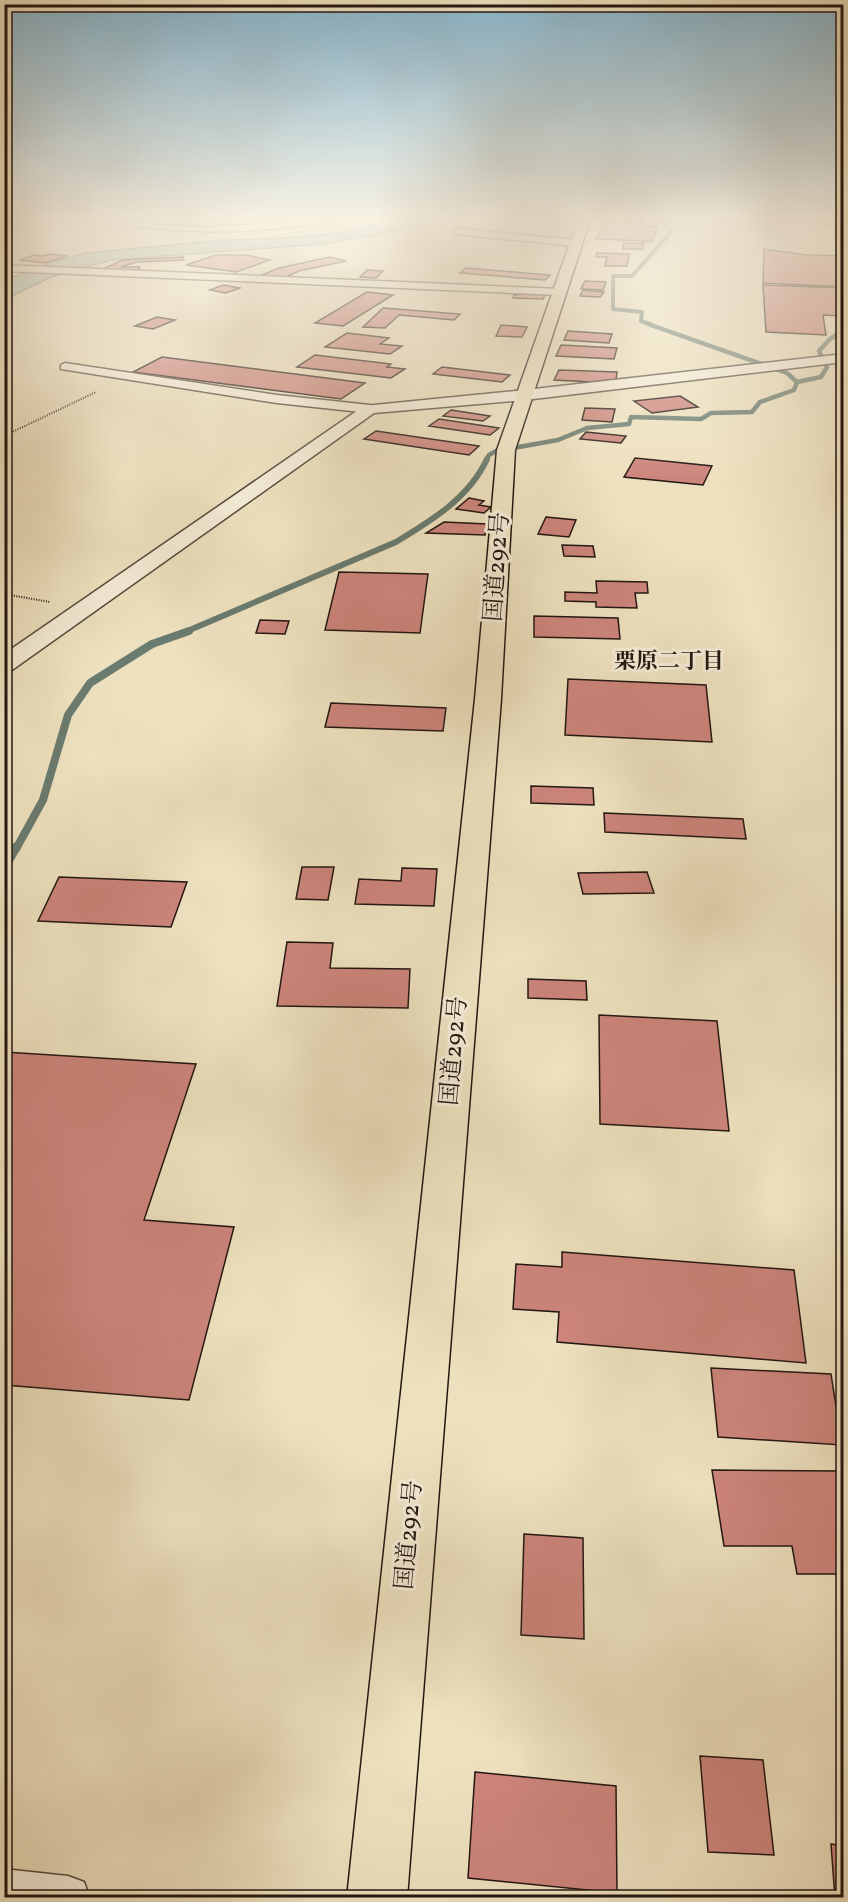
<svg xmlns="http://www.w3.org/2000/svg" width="848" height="1902" viewBox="0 0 848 1902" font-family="Vollkorn,'Noto Serif JP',serif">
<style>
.water{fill:#9abdae;stroke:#6a7b6f;stroke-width:1.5}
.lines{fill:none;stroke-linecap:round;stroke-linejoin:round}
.stream-far4{stroke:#6a7b6f;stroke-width:4}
.stream-far3{stroke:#6a7b6f;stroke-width:4.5}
.stream-far2{stroke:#6a7b6f;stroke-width:6}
.stream-far1{stroke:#6a7b6f;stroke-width:8}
.stream{stroke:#6a7b6f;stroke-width:9}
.building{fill:#cc847b;stroke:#231711;stroke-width:1.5}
.minor-casing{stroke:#56493c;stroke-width:3}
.tertiary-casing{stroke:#56493c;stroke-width:3}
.trunk-casing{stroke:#231711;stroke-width:3}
.path{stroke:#231711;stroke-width:2;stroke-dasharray:1 1.5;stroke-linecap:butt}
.minor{fill:#f3ebd5;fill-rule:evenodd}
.tertiary{fill:#f3ebd5;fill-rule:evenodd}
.trunk{fill:#ede0be;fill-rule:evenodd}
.labels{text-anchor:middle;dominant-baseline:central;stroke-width:6;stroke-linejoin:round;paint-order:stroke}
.far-neighbourhood-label{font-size:22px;font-weight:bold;fill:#231711;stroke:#f3ebd5}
.street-label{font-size:24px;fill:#231711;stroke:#f3ebd5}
</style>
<rect width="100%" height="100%" fill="#ede0be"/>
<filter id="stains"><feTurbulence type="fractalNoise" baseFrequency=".00333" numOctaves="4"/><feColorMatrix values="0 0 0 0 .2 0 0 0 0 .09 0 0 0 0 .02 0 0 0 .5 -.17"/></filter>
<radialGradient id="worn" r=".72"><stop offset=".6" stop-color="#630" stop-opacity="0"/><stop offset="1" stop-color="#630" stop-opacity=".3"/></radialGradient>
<path class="water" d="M400 217H461L381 234 322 244 111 260 51 277 5 299V280L52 262 87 253 212 241 303 237 346 232Z"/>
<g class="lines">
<path class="stream-far4" d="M652 325 641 321 642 312 613 309V276H632L671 232 658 217"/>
<g class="stream-far3">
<path d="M648 324 787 373 797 382 821 377 827 367 819 351 830 339 844 330"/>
<path d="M486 461 489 455 496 451 558 440 587 428 629 424 631 417 701 419 711 413 752 412 760 402 794 390 797 382"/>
</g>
<path class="stream-far2" d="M185 632 396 542C431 521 469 498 487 459"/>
<path class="stream-far1" d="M16 849 43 800 68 715 90 683 152 644 189 631"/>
<path class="stream" d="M4 869 16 847"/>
</g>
<g class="building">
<path d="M753 217 836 222 835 225 717 218Z"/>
<path d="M625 219 644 220 641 224 622 223Z"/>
<path d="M604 224 658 227 652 241 596 239Z"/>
<path d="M624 243H644L643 249H623Z"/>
<path d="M764 249 806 255 844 256V287L763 283Z"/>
<path d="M597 253 629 254 627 266H605L607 257H596Z"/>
<path d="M51 254 67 256 45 263 20 260 34 255 43 256Z"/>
<path d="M216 255H246L270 260 236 272 186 265Z"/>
<path d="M183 257 184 260 137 262 121 267H140L137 271 103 269 123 260Z"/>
<path d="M330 257 346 261 299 271 284 278 262 275 279 268Z"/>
<path d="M466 268 550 275 545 280 460 273Z"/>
<path d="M367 270 383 271 376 278 360 277Z"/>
<path d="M585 281 606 282 603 290 581 289Z"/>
<path d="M223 285 240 288 226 293 210 290Z"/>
<path d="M763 285 844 288V316L823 315 826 335 766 332Z"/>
<path d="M583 290 604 292 600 297 580 296Z"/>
<path d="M367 292 393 295 343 326 315 323Z"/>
<path d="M526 294 545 295 543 299 513 298 514 295Z"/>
<path d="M383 308 460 314 454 320 399 315 385 328 363 327Z"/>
<path d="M157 317 175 320 153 329 135 326Z"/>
<path d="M501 325 527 327 522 337 496 336Z"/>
<path d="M568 331 612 334 609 343 564 340Z"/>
<path d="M347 333 389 338 380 344 402 346 390 354 325 347Z"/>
<path d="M561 345 617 348 614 359 556 356Z"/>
<path d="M315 355 391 364 387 367 405 369 391 378 297 367Z"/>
<path d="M162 357 365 383 341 399 133 372Z"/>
<path d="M442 367 510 375 502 382 433 374Z"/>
<path d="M559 370 617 372 616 380 592 382 554 380Z"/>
<path d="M680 396 698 407 652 413 634 401Z"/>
<path d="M585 408 615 409 612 422 582 420Z"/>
<path d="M451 410 490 416 483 421 443 416Z"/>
<path d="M439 419 499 428 490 435 429 426Z"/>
<path d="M376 431 479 446 469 455 364 439Z"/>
<path d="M586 432 626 436 621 443 580 439Z"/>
<path d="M635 458 712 466 703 485 624 477Z"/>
<path d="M469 498 484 501 479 505 491 507 484 513 456 509Z"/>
<path d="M546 517 576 520 569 537 538 534Z"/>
<path d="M444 522 487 524 485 535 426 533Z"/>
<path d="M562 545 593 546 595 557 564 556Z"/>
<path d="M339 572 428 574 420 633 325 630Z"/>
<path d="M596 581 647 582 648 593H635L637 608 596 607V602L565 601V592L597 593Z"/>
<path d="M534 616 618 618 620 639 534 637Z"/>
<path d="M260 620 289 621 285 634 256 633Z"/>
<path d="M568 679 706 685 712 742 565 735Z"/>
<path d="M331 703 446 708 443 731 325 727Z"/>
<path d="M531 786 593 788 594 805 531 803Z"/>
<path d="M604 813 743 819 746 839 605 832Z"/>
<path d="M302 867H334L328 900 296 899Z"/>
<path d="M402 868 437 869 434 906 355 904 359 879 401 881Z"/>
<path d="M647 872 654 893 583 894 578 873Z"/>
<path d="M59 877 187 882 171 927 38 921Z"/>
<path d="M287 942 333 943 330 968 410 969 408 1008 277 1006Z"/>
<path d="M528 979 586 981 587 1000 528 998Z"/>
<path d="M599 1015 717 1021 729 1131 600 1124Z"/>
<path d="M4 1052 196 1064 144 1220 234 1227 189 1400 4 1385Z"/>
<path d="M562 1252 794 1270 806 1363 557 1342 559 1312 513 1309 516 1264 562 1267Z"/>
<path d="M711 1368 831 1374 842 1445 718 1437Z"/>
<path d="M712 1470 844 1471V1574H797L792 1546H724Z"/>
<path d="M524 1534 583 1538 584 1639 521 1635Z"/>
<path d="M700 1756 763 1760 774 1855 708 1852Z"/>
<path d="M475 1772 616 1786 617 1893 468 1878Z"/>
<path d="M831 1844 844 1846V1898H835Z"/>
</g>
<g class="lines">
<g class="minor-casing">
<g id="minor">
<path d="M90 217H106L158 225 202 227 246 225 320 217H338C328 224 310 224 298 226 229 235 162 233 94 220Z"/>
<path d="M459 229 575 240 580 243 575 246 456 234 455 232Z"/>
<path d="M4 265 561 289 566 292 561 295 4 271Z"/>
<path d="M65 363 277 395 370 405 376 409 370 413 277 403 61 369V365Z"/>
<path d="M4 1869 68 1876 84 1882 90 1898H4Z"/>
</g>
</g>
<g class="tertiary-casing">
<path id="tertiary" d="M844 354V362L525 400 374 413 12 670 4 672V654L364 406 525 390Z"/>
</g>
<g class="trunk-casing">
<path id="trunk" d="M579 217H591L515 450 501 699 407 1898H347L475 699 497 450Z"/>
</g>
<g class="path">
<path d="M4 436 96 392"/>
<path d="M4 594 50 602"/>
</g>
<use href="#minor" class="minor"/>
<use href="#tertiary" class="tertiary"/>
<use href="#trunk" class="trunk"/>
</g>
<linearGradient id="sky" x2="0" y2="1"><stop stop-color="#89b8d1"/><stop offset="0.45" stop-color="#f7f1e2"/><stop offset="1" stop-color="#f7f1e2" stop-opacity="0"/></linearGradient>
<rect width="848" height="483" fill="url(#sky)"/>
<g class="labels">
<g class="far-neighbourhood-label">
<text x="669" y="662">栗原二丁目</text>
</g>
<g class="street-label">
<text transform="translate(498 567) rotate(-86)">国道292号</text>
<text transform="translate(455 1051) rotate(-85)">国道292号</text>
<text transform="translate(410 1535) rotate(-85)">国道292号</text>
</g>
</g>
<rect width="848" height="1902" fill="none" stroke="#ede0be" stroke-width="24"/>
<rect x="6" y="6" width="836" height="1890" fill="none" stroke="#231711" stroke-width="3"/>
<rect x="12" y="12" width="824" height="1878" fill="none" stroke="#231711" stroke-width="1.5"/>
<rect width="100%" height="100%" filter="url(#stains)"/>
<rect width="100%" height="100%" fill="url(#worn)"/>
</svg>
